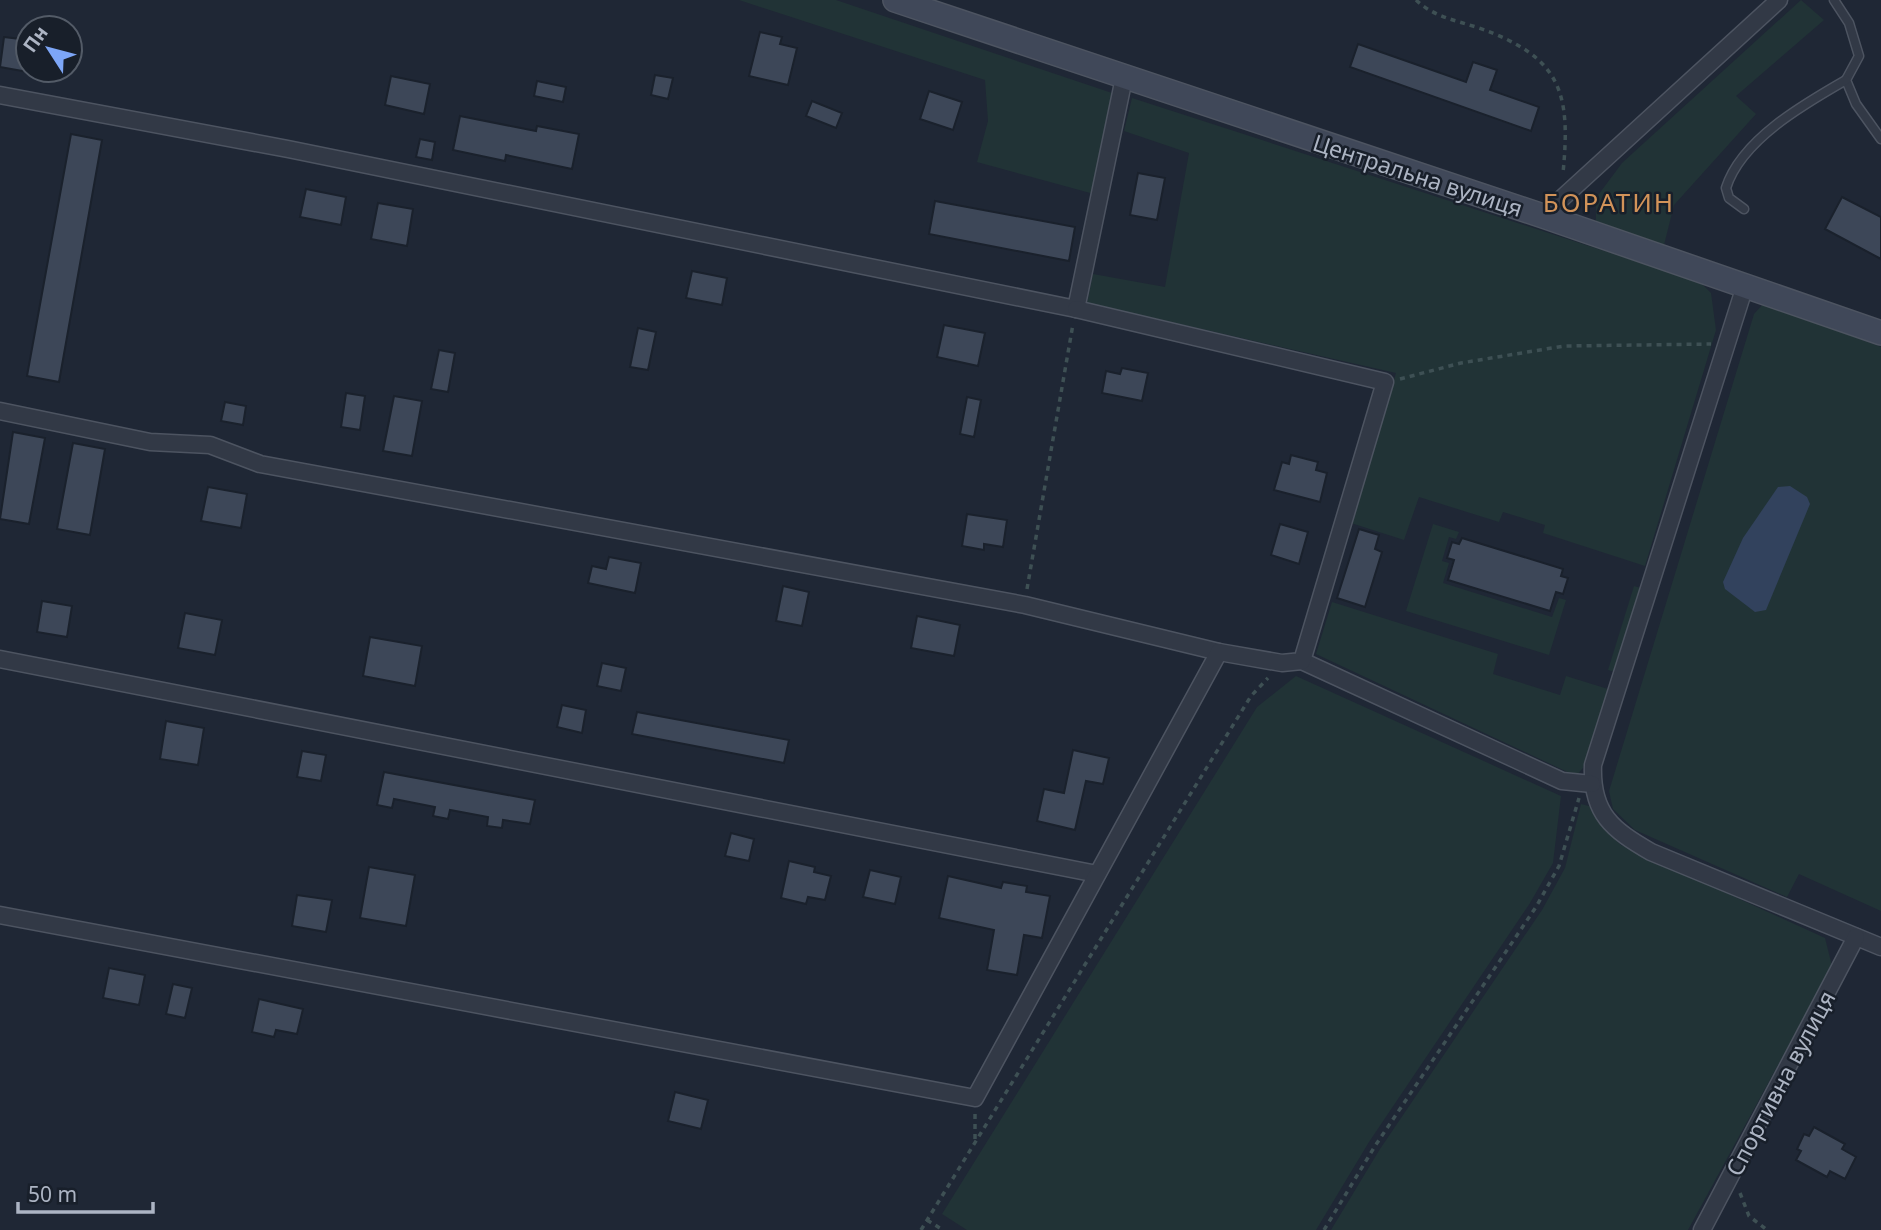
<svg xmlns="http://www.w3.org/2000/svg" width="1881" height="1230" viewBox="0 0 1881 1230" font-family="'Noto Sans',sans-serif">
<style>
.green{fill:#213336}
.water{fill:#32425d}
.building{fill:#3d4758;stroke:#1a212c;stroke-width:2}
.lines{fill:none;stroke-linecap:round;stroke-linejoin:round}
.lane-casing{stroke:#4d5461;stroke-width:11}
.street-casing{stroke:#4d5461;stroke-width:19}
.secondary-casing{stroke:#4d5461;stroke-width:26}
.path{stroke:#3e5054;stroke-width:3.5;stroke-dasharray:5 5;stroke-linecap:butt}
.lane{stroke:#323946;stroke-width:8}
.street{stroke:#323946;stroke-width:16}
.secondary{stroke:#404859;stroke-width:23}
.labels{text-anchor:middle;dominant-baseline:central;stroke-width:5;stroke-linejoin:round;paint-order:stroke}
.street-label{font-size:23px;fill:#acb4c3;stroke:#181f2a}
.quarter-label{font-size:26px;letter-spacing:2px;fill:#d29359;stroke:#181f2a}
</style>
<rect width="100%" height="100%" fill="#1f2735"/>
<g class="green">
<path d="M739 0H836L1115 94 1094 194 977 162 988 121 985 80Z"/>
<path d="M1801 0 1824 20 1736 96 1756 114 1674 205 1664 245 1596 222V198L1622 163Z"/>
<path d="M1132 98 1700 282 1711 293 1716 330 1645 566 1543 533 1545 525 1503 512 1499 522 1419 497 1404 540 1351 523 1396 373 1087 303 1093 274 1165 287 1189 153 1124 131Z"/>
<path d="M1764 303 1881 347V911L1799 874 1787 897 1635 830 1613 809 1609 791 1754 314Z"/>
<path d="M1433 524 1459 532 1456 539 1449 537 1442 561 1449 563 1443 583 1552 617 1559 598 1566 600 1549 655 1406 611Z"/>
<path d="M1634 586 1641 588 1615 672 1608 670Z"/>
<path d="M1332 602 1498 654 1493 674 1560 695 1566 676 1608 689 1583 768 1576 776 1316 654Z"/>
<path d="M1296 676 1561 796 1553 863 1530 903 1369 1142 1316 1230H967L942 1214 1257 707Z"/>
<path d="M1581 804 1589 806 1602 827 1621 845 1825 938 1832 966 1688 1230H1331L1380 1149 1542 910 1565 868Z"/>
</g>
<path class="water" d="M1790 486 1807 497 1810 504 1766 610 1755 612 1725 589 1723 582 1743 538 1778 487Z"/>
<g class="building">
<path d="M760 32 782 37 780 44 797 48 788 85 749 76Z"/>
<path d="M4 37 28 40V72L0 67Z"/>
<path d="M1358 44 1466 82 1473 62 1497 70 1490 90 1539 107 1531 131 1350 67Z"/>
<path d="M655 75 673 78 668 99 651 95Z"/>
<path d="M391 76 430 84 424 114 385 105Z"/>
<path d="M537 81 566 87 563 102 534 96Z"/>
<path d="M929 91 962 102 953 130 920 119Z"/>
<path d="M812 101 842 113 836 128 806 116Z"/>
<path d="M460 116 536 131 537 126 579 134 572 169 506 155 505 161 453 150Z"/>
<path d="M71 134 102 140 59 382 27 376Z"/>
<path d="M420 139 435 142 432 160 416 157Z"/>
<path d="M1138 173 1165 178 1157 220 1130 215Z"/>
<path d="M306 189 346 197 341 225 300 217Z"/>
<path d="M1842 197 1881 217V259L1825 229Z"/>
<path d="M935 201 1075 227 1069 261 929 234Z"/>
<path d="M378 203 413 209 407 246 371 239Z"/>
<path d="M692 271 727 278 722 305 686 298Z"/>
<path d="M944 325 985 333 978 366 937 357Z"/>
<path d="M638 328 656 332 648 370 630 367Z"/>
<path d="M439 350 455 353 448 392 431 389Z"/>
<path d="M1122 368 1148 373 1142 401 1102 393 1106 371 1120 374Z"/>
<path d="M346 393 365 396 360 430 341 427Z"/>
<path d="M394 396 422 401 412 456 383 451Z"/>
<path d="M967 397 981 400 974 437 960 434Z"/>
<path d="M225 402 246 406 243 425 221 421Z"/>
<path d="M13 432 45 438 29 524 0 519Z"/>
<path d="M73 443 105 449 90 535 57 529Z"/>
<path d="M1291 455 1318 462 1316 470 1327 473 1320 502 1274 490 1282 462 1289 464Z"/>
<path d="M208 487 247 494 241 528 201 521Z"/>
<path d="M967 514 1007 520 1003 547 984 544V550L962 546Z"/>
<path d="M1280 524 1308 532 1299 564 1271 555Z"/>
<path d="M1359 529 1379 535 1375 549 1382 552 1365 607 1337 598Z"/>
<path d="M1462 538 1563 569 1561 576 1568 578 1563 594 1556 592 1550 611 1448 580 1454 560 1447 558 1452 542 1459 544Z"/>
<path d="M609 557 641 563 635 593 588 583 592 566 606 569Z"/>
<path d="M783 586 809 592 802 626 776 621Z"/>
<path d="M42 601 72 606 67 637 37 632Z"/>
<path d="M185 613 222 620 215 655 178 648Z"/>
<path d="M917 616 960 625 954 656 911 648Z"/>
<path d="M370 637 422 646 415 686 363 676Z"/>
<path d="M602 663 626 668 621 691 597 686Z"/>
<path d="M562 705 586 710 582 733 557 727Z"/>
<path d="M637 712 789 740 784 763 632 734Z"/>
<path d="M166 721 204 728 198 765 160 759Z"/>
<path d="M1073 750 1109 758 1103 784 1086 781 1075 830 1037 821 1044 789 1064 793Z"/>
<path d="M302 751 326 755 321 781 297 777Z"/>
<path d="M384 772 535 800 530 824 503 820 502 828 487 826 488 817 450 810 448 819 433 816 435 807 394 799 392 808 377 805Z"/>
<path d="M731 833 754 839 749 861 725 856Z"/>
<path d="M789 861 815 867 814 872 831 876 825 900 808 897 806 904 781 898Z"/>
<path d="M369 867 415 875 406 926 360 918Z"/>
<path d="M870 870 901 877 895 904 863 897Z"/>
<path d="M948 876 1001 888 1003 882 1027 886 1026 892 1050 896 1042 938 1024 935 1017 975 987 970 994 930 939 918Z"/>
<path d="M297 895 332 900 326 932 292 926Z"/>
<path d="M109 968 145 975 139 1005 103 998Z"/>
<path d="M173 984 192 988 185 1018 166 1014Z"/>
<path d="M259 999 303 1009 297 1034 276 1030 274 1037 252 1032Z"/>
<path d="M675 1092 708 1100 701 1129 668 1121Z"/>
<path d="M1814 1127 1845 1144 1842 1149 1856 1157 1845 1179 1830 1171 1827 1177 1796 1160 1801 1151 1797 1149 1804 1134 1809 1136Z"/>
</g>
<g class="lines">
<g class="lane-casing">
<g id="lane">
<path d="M1834 0 1849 23 1859 56 1846 80 1856 104 1881 139"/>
<path d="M1744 209 1729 198 1726 188C1741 140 1804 104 1846 80"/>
</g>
</g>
<g class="street-casing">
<g id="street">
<path d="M0 95 288 149 1076 309 1124 78"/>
<path d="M1546 217 1560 200 1779 0"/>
<path d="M1745 286 1593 765C1591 814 1613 830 1651 852L1881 947"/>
<path d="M0 411 150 442 210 445 260 464 1025 605 1219 652"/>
<path d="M0 659 1097 874"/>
<path d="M1302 661 1562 781 1592 784"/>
<path d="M0 915 975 1098 1219 652 1282 663 1302 661 1385 382 1076 309"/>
<path d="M1702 1230 1856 937"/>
</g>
</g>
<g class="secondary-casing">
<path id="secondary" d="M895 0 1546 217 1881 333"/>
</g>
<g class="path">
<path d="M1416 0C1434 17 1455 20 1479 28 1561 57 1571 92 1563 173"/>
<path d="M1400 379 1461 363 1564 346 1711 344"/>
<path d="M1027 589 1073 324"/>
<path d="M975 1114V1141"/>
<path d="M1740 1193 1749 1216 1767 1230"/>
<path d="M927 1220 943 1230"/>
<path d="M921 1230 1251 696 1268 678"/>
<path d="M1324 1230 1375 1146 1536 907 1559 866 1579 798"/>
</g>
<use href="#lane" class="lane"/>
<use href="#street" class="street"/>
<use href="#secondary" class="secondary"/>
</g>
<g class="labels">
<g class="street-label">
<text transform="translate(1418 175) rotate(18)">Центральна вулиця</text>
<text transform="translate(1780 1083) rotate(-62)">Спортивна вулиця</text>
</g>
<g class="quarter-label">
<text x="1609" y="202">БОРАТИН</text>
</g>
</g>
<g transform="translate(49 49) rotate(306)"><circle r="33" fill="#181f2a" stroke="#535b67" stroke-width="2"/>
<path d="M0-5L12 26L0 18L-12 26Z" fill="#7da6f7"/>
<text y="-10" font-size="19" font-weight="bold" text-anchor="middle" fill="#acb4c3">Пн</text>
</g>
<path d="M18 1202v10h135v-10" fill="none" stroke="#acb4c3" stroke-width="3.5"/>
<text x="28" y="1202" font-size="21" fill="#acb4c3" stroke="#181f2a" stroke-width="5" paint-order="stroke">50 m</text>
</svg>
